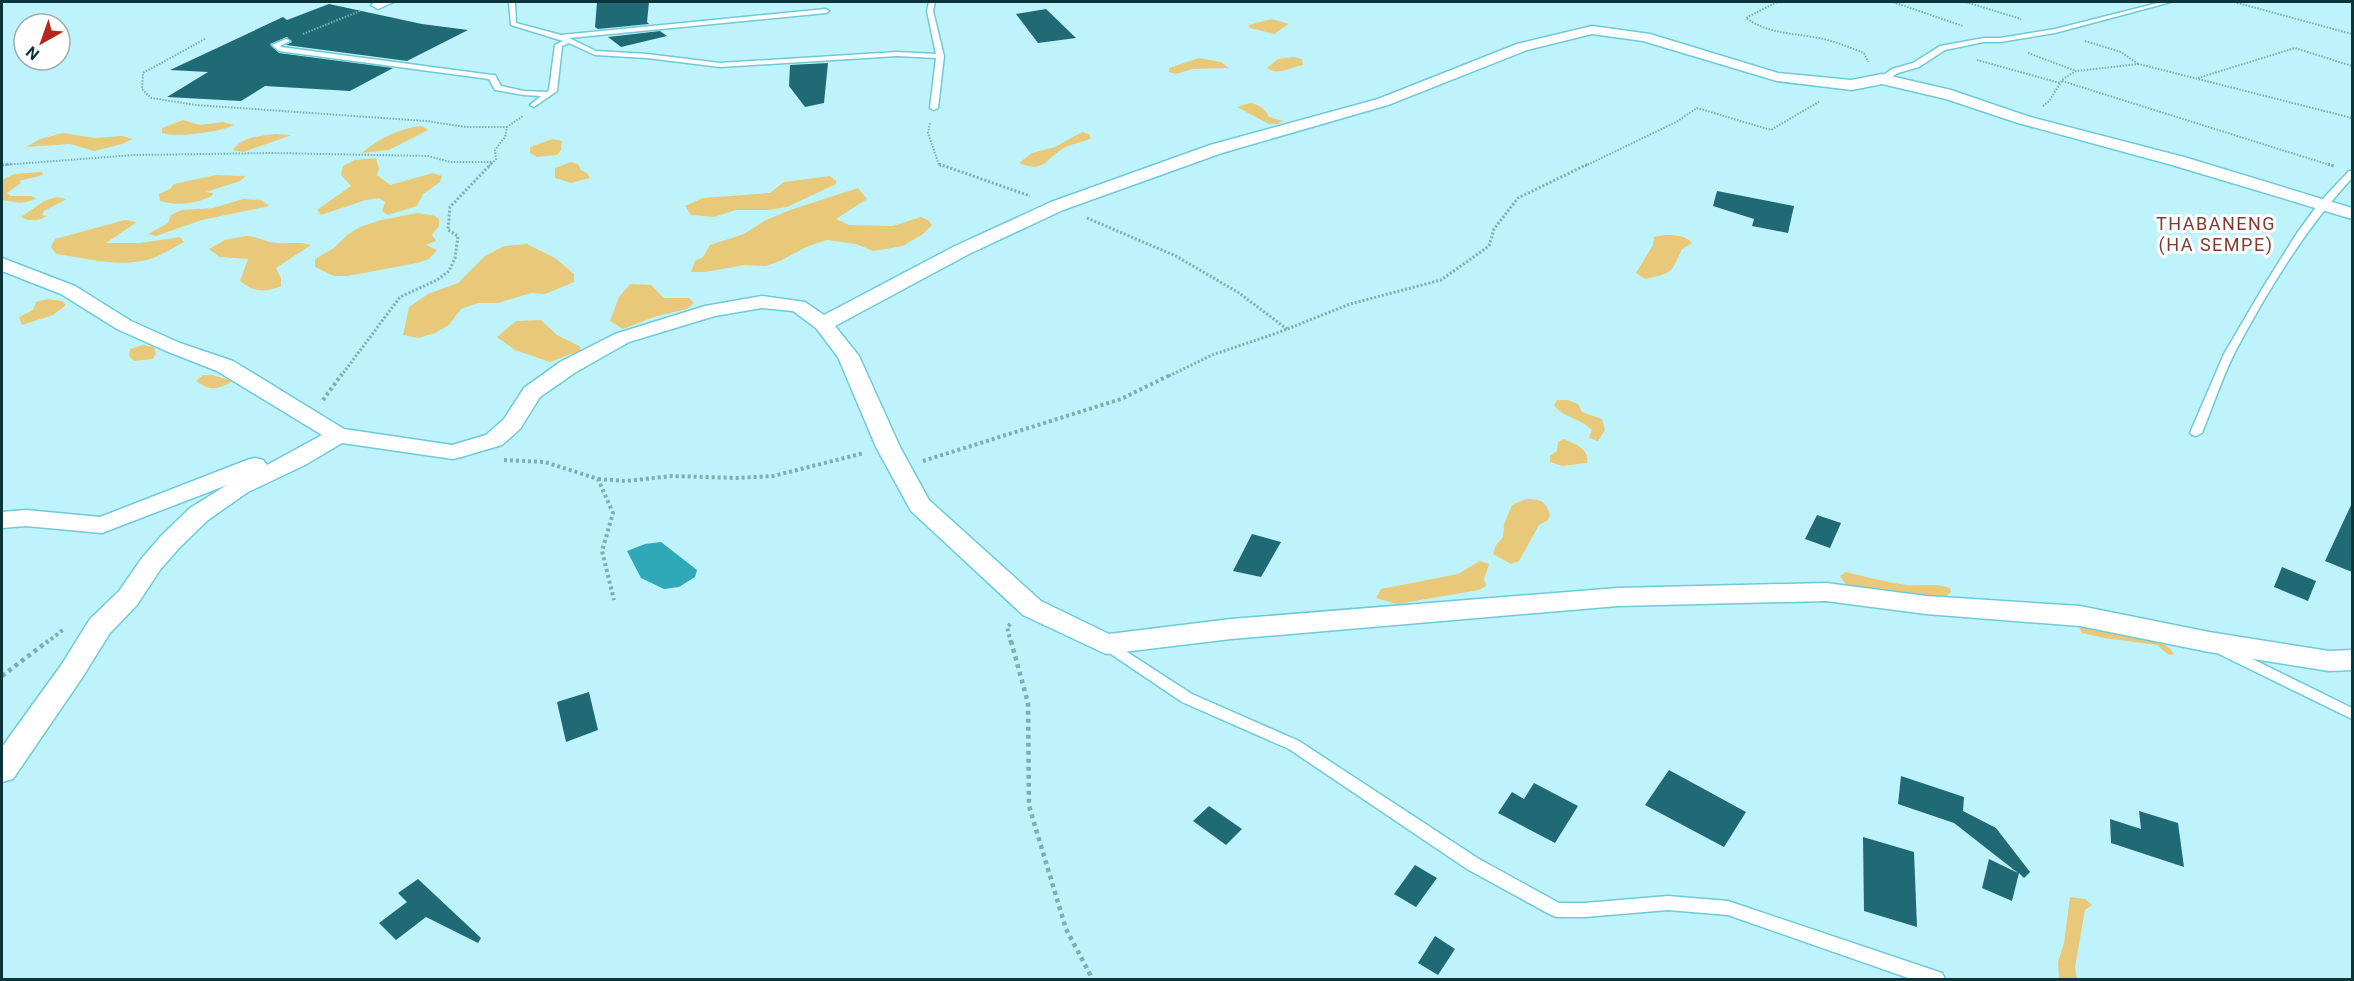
<svg xmlns="http://www.w3.org/2000/svg" width="2354" height="981" viewBox="0 0 2354 981" font-family="Roboto,sans-serif">
<style>
.green{fill:#e8c979}
.water{fill:#2fa8ba}
.building{fill:#206a75}
.lines{fill:none;stroke-linecap:round;stroke-linejoin:round}
.lane-casing{stroke:#6dcad9;stroke-width:3}
.street-casing{stroke:#6dcad9;stroke-width:3}
.path-far3{stroke:#7dadb5;stroke-width:2;stroke-dasharray:1.5 1.5;stroke-linecap:butt}
.path-far2{stroke:#7dadb5;stroke-width:3;stroke-dasharray:2 2;stroke-linecap:butt}
.path-far1{stroke:#7dadb5;stroke-width:4;stroke-dasharray:3 3;stroke-linecap:butt}
.path{stroke:#7dadb5;stroke-width:4.5;stroke-dasharray:4 4;stroke-linecap:butt}
.lane{fill:#fff;fill-rule:evenodd}
.street{fill:#fff;fill-rule:evenodd}
.labels{text-anchor:middle;dominant-baseline:central;stroke-width:6;stroke-linejoin:round;paint-order:stroke}
.far-quarter-label{font-size:18px;letter-spacing:1.5px;fill:#813a31;stroke:#fff}
</style>
<rect width="100%" height="100%" fill="#bff3fc"/>
<g class="green">
<path d="M1272 19 1289 24 1274 34 1250 28 1248 25Z"/>
<path d="M1294 57 1302 59 1303 65C1291 67 1278 76 1267 68L1278 59Z"/>
<path d="M1199 58 1221 62 1229 68 1192 69 1176 74 1169 72V68Z"/>
<path d="M1250 103C1258 104 1266 109 1269 117L1283 121 1278 124H1269L1237 107Z"/>
<path d="M183 120 200 125 223 122 234 125C221 132 176 138 162 133V128Z"/>
<path d="M422 126 428 130 389 150 362 153C379 138 400 128 422 126Z"/>
<path d="M1082 132 1089 134 1091 138C1083 143 1072 143 1064 148 1046 158 1045 174 1019 163L1032 153 1055 147Z"/>
<path d="M63 133 95 138 122 136 133 139 122 144 94 151 70 144 26 147 40 139Z"/>
<path d="M275 134 292 135 243 152 233 150C241 137 261 136 275 134Z"/>
<path d="M552 139 562 141 561 150 557 155 537 157 530 153V147Z"/>
<path d="M376 158 379 169 377 175 390 185 433 173 442 176 440 182 423 194 417 206 388 215 382 211 385 202 379 198 366 200 321 215 317 210 351 186 341 175 343 166 355 160Z"/>
<path d="M571 162 578 164 581 170 587 173 590 178 571 183 555 178V168Z"/>
<path d="M42 172 43 175 19 181 21 183 7 193 10 196H31L37 199 21 203 2 200V180L14 174Z"/>
<path d="M216 175 246 176 240 181 206 192 213 193 212 196C195 204 177 206 160 201L159 194 170 189 174 184Z"/>
<path d="M830 176 836 181V184L787 207 768 210H736L714 217 691 215 685 206 703 198 770 193 784 182Z"/>
<path d="M858 188 867 199 836 219 849 225 893 226 921 217 928 220 932 225 923 234 903 246 873 251 856 244 827 240 806 247 780 261 766 266 745 265 705 272H691L695 261 703 257 710 245 744 234 766 220 790 210Z"/>
<path d="M56 197 67 199 44 211 42 215 47 216C39 221 29 222 21 217L44 201Z"/>
<path d="M243 199 261 200 269 206 202 220 156 236 148 234 168 223 171 215 181 210 213 208Z"/>
<path d="M418 213 435 216 439 219V226L432 235 436 241 426 245 437 250 429 259 417 263 348 276H334L315 267V259L334 248 347 235 360 227 381 220Z"/>
<path d="M125 220 137 222 106 243H140L180 237 184 242C173 248 162 255 150 259 119 268 87 258 56 254L51 247 55 239Z"/>
<path d="M1665 235C1675 235 1685 235 1692 243L1682 249C1671 273 1673 273 1645 279L1636 273 1653 245 1654 237Z"/>
<path d="M246 236C255 236 262 240 270 242 284 245 298 241 311 245L276 268 281 278V286C264 293 254 292 240 281L248 259 220 257 209 249 225 240Z"/>
<path d="M527 244 555 258 574 274V282L545 294 531 293 498 303H478L461 309 449 325 435 333 418 338 403 335 409 307 428 294 458 283 485 256 504 246Z"/>
<path d="M630 284 651 285 664 298H689L694 303 687 309 654 317 623 329 610 321 619 297Z"/>
<path d="M48 299 62 301 66 305 53 315 22 325 19 317 33 310 36 302Z"/>
<path d="M541 320 557 335 579 346 582 350 550 362 515 350 497 337 516 321Z"/>
<path d="M143 345 154 347 156 353 153 359 134 361 129 356 130 349Z"/>
<path d="M203 375H212L233 381C218 389 210 392 196 381Z"/>
<path d="M1557 400H1568L1578 404 1582 412 1602 419 1605 430 1598 441 1589 438 1592 430C1579 417 1563 418 1554 405Z"/>
<path d="M1564 439C1575 444 1590 449 1587 463L1562 466 1550 462V456L1557 451 1558 442Z"/>
<path d="M1526 499C1541 499 1546 501 1550 516L1548 520 1539 525 1519 561 1511 564 1493 554 1496 545 1503 537 1504 524 1512 505Z"/>
<path d="M1480 561 1489 564 1484 579 1486 586 1479 590 1397 604 1376 598 1381 589 1458 574Z"/>
<path d="M1846 572C1866 577 1886 582 1907 585 1921 586 1936 583 1950 588L1951 592 1942 600 1847 586 1840 576Z"/>
<path d="M2084 625C2103 629 2167 636 2174 654L2169 655 2157 645 2104 638 2082 633 2079 627Z"/>
<path d="M2070 897 2085 899 2092 905 2085 910 2075 967 2077 979H2059L2058 962 2064 943Z"/>
</g>
<path class="water" d="M661 542 697 570 695 577 679 587 664 589 641 578 627 551 645 544Z"/>
<g class="building">
<path d="M597 2H649L647 22 649 24 598 29 595 27Z"/>
<path d="M329 4 422 24 468 30 407 61 286 45 292 42 287 37 270 44 279 53 393 68 350 91 265 86 241 101 167 97 208 72 170 70 283 17 287 20Z"/>
<path d="M1046 9 1076 38 1038 43 1016 14Z"/>
<path d="M660 31 667 36 621 47 608 37Z"/>
<path d="M828 63 824 103 805 107 789 86 790 65Z"/>
<path d="M1717 191 1794 206 1788 233 1752 226 1754 219 1713 206Z"/>
<path d="M2352 503V572L2325 561Z"/>
<path d="M1817 515 1841 523 1830 548 1805 539Z"/>
<path d="M1252 534 1281 542 1261 577 1233 571Z"/>
<path d="M2282 567 2316 581 2308 601 2274 587Z"/>
<path d="M589 692 598 730 566 742 557 702Z"/>
<path d="M1669 770 1746 812 1724 847 1645 805Z"/>
<path d="M1901 776 1964 797 1963 811 1996 828 2030 872 2024 878 2019 873 2012 901 1982 888 1989 859 2018 873 1954 823 1898 804Z"/>
<path d="M1534 783 1578 806 1555 843 1498 813 1512 792 1524 799Z"/>
<path d="M1209 806 1242 829 1226 845 1193 821Z"/>
<path d="M2139 811 2178 823 2184 867 2111 843 2110 819 2141 829Z"/>
<path d="M1863 837 1914 852 1917 927 1864 911Z"/>
<path d="M1415 865 1437 878 1416 907 1394 894Z"/>
<path d="M418 879 481 938 478 943 426 917 396 940 379 923 407 902 398 893Z"/>
<path d="M1435 936 1455 949 1438 975 1418 963Z"/>
</g>
<g class="lines">
<g class="lane-casing">
<g id="lane">
<path d="M509 2H515L516 23 561 35 826 9 829 11 826 13 569 38 596 51 647 54 720 63 897 52 936 54 927 11 929 2H935L933 11 944 56 938 108 934 110 930 108 936 58 897 56 720 67 647 58 595 55 569 43 562 46 557 91 534 107 530 105 541 96 524 95 495 90 489 79 279 51 272 45 286 39 290 41 280 46 281 47 492 75H495L501 86 524 91 547 92 549 90 555 45 563 41 511 25Z"/>
<path d="M2162 2H2171L2055 33 2000 42H1984L1945 50 1919 67 1898 73 1885 81 1878 79 1892 69 1913 63 1940 46 1984 38H2000L2055 29Z"/>
<path d="M2349 171H2352V178C2305 229 2268 290 2235 352 2222 378 2213 406 2202 433L2196 436 2192 435 2190 433 2224 354 2262 289 2297 233 2319 203Z"/>
<path d="M1107 639 1192 694 1299 741 1479 859 1559 903H1585L1668 896 1728 901 1936 971 1942 973 1945 979 1914 980 1728 915 1668 910 1585 917H1557L1551 915 1467 869 1289 749 1182 702 1102 648 1100 644 1102 640Z"/>
<path d="M2224 645 2352 708V719L2219 654 2217 650 2219 646Z"/>
</g>
</g>
<g class="street-casing">
<g id="street">
<path d="M375 2H394L378 9 371 5Z"/>
<path d="M1592 26 1650 34 1778 73 1851 80 1882 74 1951 90 2030 117 2184 157 2352 208V219L2172 165 2018 123 1946 99 1882 84 1852 90 1777 81 1643 41 1592 34 1527 50 1388 105 1222 153 1063 210 969 254 835 326 859 356 900 447 929 500 1041 601 1109 634 1231 619 1618 588 1826 583 1926 596 2080 606 2209 632 2329 651 2352 650V670L2329 671 2209 652 2080 626 1926 614 1826 601 1618 606 1231 639 1106 654 1023 615 911 511 876 447 838 357 816 328 793 311 762 308 715 316 629 342 576 372 540 397 520 429 502 445 461 457 453 459 342 443 305 465 248 492 208 520 180 547 160 570 137 605 110 633 82 678 13 779 2 782V747L62 664 90 619 119 591 142 558 162 535 190 508 227 485 102 533 26 526 2 528V512L26 510 100 517 247 460 255 458 263 460 267 465 322 435 217 371 166 351 117 329 61 294 2 271V258L75 286 131 321 180 343 233 361 344 429 452 445 486 435 504 419 524 388 560 362 615 334 705 306 762 296 805 302 824 315 955 246 1051 202 1210 145 1378 99 1517 44Z"/>
</g>
</g>
<g class="path-far3">
<path d="M1777 2 1746 18C1768 34 1793 33 1819 38 1834 41 1849 47 1864 53L1868 62"/>
<path d="M1893 2 1963 26"/>
<path d="M1966 2 2021 19"/>
<path d="M2234 2 2352 34"/>
<path d="M303 34 360 11"/>
<path d="M205 39 143 73 142 89 151 98 196 105 426 121 466 127H507"/>
<path d="M2085 41 2121 52 2138 64"/>
<path d="M2028 53 2076 71"/>
<path d="M1977 60 2060 83"/>
<path d="M2198 78 2295 48 2352 66"/>
<path d="M2062 81 2333 166"/>
<path d="M2043 106 2049 101 2063 79 2076 71 2139 64 2352 118"/>
<path d="M930 123 928 133 939 165 941 166"/>
<path d="M2 165 135 155 273 153 428 156 450 162H493"/>
<path d="M489 166 496 159 495 150 505 137 507 127 523 116"/>
<path d="M1585 166 1676 122 1697 108 1771 130 1820 101"/>
</g>
<g class="path-far2">
<path d="M939 164 1030 196"/>
<path d="M2328 164 2334 166"/>
<path d="M2 165 11 164"/>
<path d="M1087 218 1176 256 1239 293 1287 329"/>
<path d="M341 376 400 297 437 280 449 271 455 258 458 236 448 230 450 207 491 164"/>
<path d="M1169 376 1212 355 1277 333 1350 304 1441 280 1489 246 1494 229 1518 198 1588 164"/>
</g>
<g class="path-far1">
<path d="M323 400 342 374"/>
<path d="M504 460 545 462 598 479 613 513 602 551 614 600"/>
<path d="M923 461 1121 399 1172 374"/>
<path d="M598 479 626 481 672 476 736 478 773 476 864 453"/>
<path d="M46 643 64 629"/>
<path d="M1011 643 1007 627 1012 623"/>
</g>
<g class="path">
<path d="M1011 641 1028 703 1029 806 1066 929 1093 980"/>
<path d="M2 676 48 641"/>
</g>
<use href="#lane" class="lane"/>
<use href="#street" class="street"/>
</g>
<g class="labels">
<g class="far-quarter-label">
<text x="2216" y="223">THABANENG<tspan x="2216" dy="21">(HA SEMPE)</tspan></text>
</g>
</g>
<rect width="2354" height="981" fill="none" stroke="#0c353b" stroke-width="6"/>
<g transform="translate(42 42) rotate(220)"><circle r="28" fill="#ffffff" stroke="#9eaeb1" stroke-width="1.5"/>
<path d="M0-4.5L10 22L0 15L-10 22Z" fill="#b6271d"/>
<text y="-9" font-size="16" font-weight="bold" text-anchor="middle" fill="#0c353b">N</text>
</g>
</svg>
